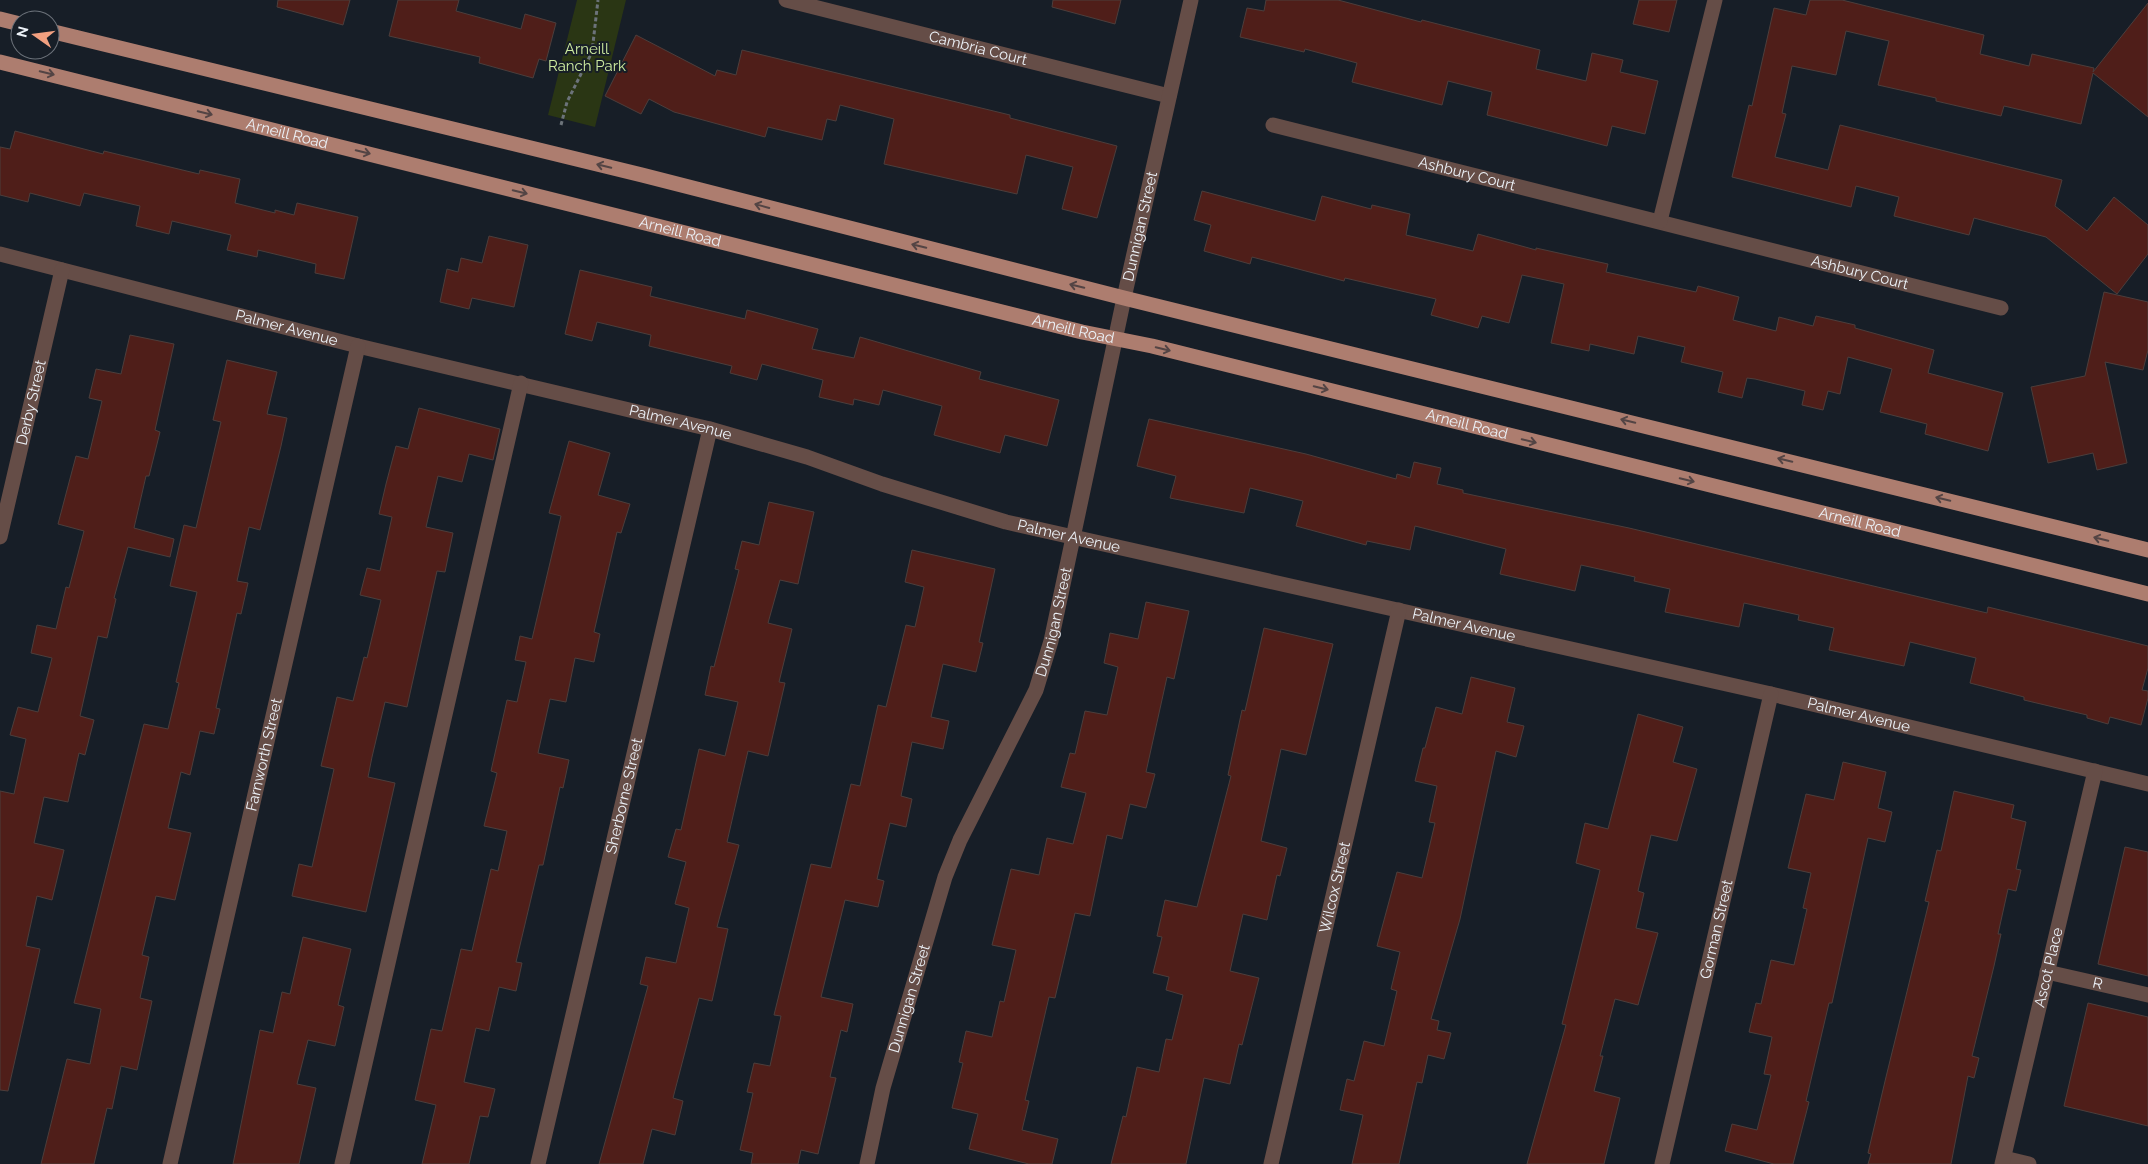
<svg xmlns="http://www.w3.org/2000/svg" width="2148" height="1164" viewBox="0 0 2148 1164" font-family="Raleway,sans-serif">
<style>
.green{fill:#2a3614}
.building{fill:#4f1e19;stroke:#4c3e3c}
.lines{fill:none;stroke-linecap:round;stroke-linejoin:round}
.path{stroke:#6c737a;stroke-width:3;stroke-dasharray:4 2.5;stroke-linecap:butt}
.minor{stroke:#654d47;stroke-width:15}
.major{stroke:#ad7d6f;stroke-width:15}
.oneway{stroke:#534444}
.labels{text-anchor:middle;dominant-baseline:central;stroke-width:4;stroke-linejoin:round;paint-order:stroke}
.street-label{font-size:15px;fill:#ecf1f7;stroke:#171e27}
.park-label{font-size:15px;fill:#cdeb9f;stroke:#171e27}
</style>
<rect width="100%" height="100%" fill="#171e27"/>
<path class="green" d="M577 0H626L595 127 548 115Z"/>
<g class="building">
<path d="M278 0H350L343 25 277 7Z"/>
<path d="M398 0H459L456 11 521 29 525 14 556 23 546 61 539 59 533 78 479 63 480 57 389 36Z"/>
<path d="M1053 0H1121L1115 24 1052 7Z"/>
<path d="M1266 0H1338L1421 22 1422 20 1540 50 1536 69 1586 81 1592 53 1623 60 1620 72 1658 81 1645 134 1612 126 1607 146 1487 115 1492 92 1448 81 1442 105 1352 82 1357 63 1305 49 1304 52 1240 37 1247 8 1264 11Z"/>
<path d="M1639 0H1677L1669 32 1633 24Z"/>
<path d="M1810 0H1842L1984 35 1980 54 2029 66 2032 54 2094 68 2093 72 2148 3V117L2093 73 2081 124 2004 106 2001 116 1936 101V98L1878 85 1889 41 1846 31 1836 75 1792 66 1782 113 1786 114 1775 157 1828 170 1840 125 2062 180 2055 206 2087 231 2114 197 2148 225V254L2117 294 2046 237 1974 218 1969 235 1894 216 1899 197 1856 186 1851 207 1732 177 1749 105 1752 106 1774 8 1806 15Z"/>
<path d="M636 35 715 76 717 70 736 75 742 50 1010 115V118L1117 146 1097 218 1062 209 1073 167 1026 155 1017 194 884 164 894 119 840 105 836 121 827 119 822 140 768 127 765 137 674 112 649 99 641 114 605 96Z"/>
<path d="M15 131 103 154 104 151 199 174 200 170 240 179 235 203 275 213V210L294 215 297 203 358 217 344 279 315 273 316 264 258 250 257 257 227 250 231 235 172 221 169 234 136 226 140 206 84 193 80 206 30 193 28 202 0 195V147L10 149Z"/>
<path d="M1202 191 1315 221 1322 196 1371 209 1372 205 1410 214 1406 235 1473 251 1478 234 1536 250V248L1608 264 1606 272 1696 292 1698 286 1739 297 1733 320 1776 331 1779 317 1813 326 1816 316 1855 325V328L1934 350 1928 373 2003 393 1988 451 1925 434 1927 424 1880 412 1892 369 1848 357 1840 394 1828 391 1823 410 1802 405 1805 391 1755 379 1747 378 1742 398 1718 392 1723 372 1681 362 1685 347 1638 336 1634 354 1590 344 1589 351 1551 343 1564 284 1522 275 1509 323 1482 316 1478 328 1431 315 1436 299 1345 278 1344 281 1252 257 1250 264 1204 251 1211 225 1194 220Z"/>
<path d="M489 236 528 245 514 307 472 298 469 309 440 302 447 269 458 272 461 258 482 263Z"/>
<path d="M580 270 652 287 650 296 745 319 747 310 818 329 812 349 854 358 860 337 981 372 979 379 1059 400 1047 446 1005 435 1000 453 952 440 934 435 942 406 883 390 879 405 854 399 853 405 819 397 823 380 762 364 757 380 730 373 732 366 649 346 651 335 597 322 592 341 565 334Z"/>
<path d="M2104 292 2148 302V350L2143 370 2105 362 2127 463 2097 470 2093 453 2048 463 2031 387 2085 376Z"/>
<path d="M130 335 174 344 155 430 160 432 149 476H146L134 528 174 539 170 557 128 547 114 598 116 599 107 638 98 636 80 716 94 720 85 755 79 753 68 802 44 797 34 843 64 850 52 900 37 896 26 946 40 949 8 1091 0 1090V791L14 794 26 739 10 735 18 707 38 712 52 658 31 653 37 625 56 629 66 587 69 588 84 531 58 524 76 456 88 459 102 401 89 398 96 369 121 374Z"/>
<path d="M227 360 277 372 267 414 287 418 281 446 260 530 249 527 237 581 248 583 241 614 237 613 216 708 220 709 214 734 200 731 190 775 181 772 168 828 191 833 175 900 156 896 142 955 149 957 140 998 152 1001 137 1070 121 1066 112 1109 107 1108 94 1164H41L67 1059 90 1064 101 1009 74 1003 144 724 168 729 179 683 176 682 197 592 170 586 184 525 196 528 221 422 213 420Z"/>
<path d="M419 408 500 429 493 460 469 454 462 482 438 476 426 527 453 533 445 572 437 571 407 707 385 702 372 757 368 777 395 783 366 912 292 896 299 864 312 867 334 769 321 766 337 697 353 701 364 657 367 658 381 600 360 595 367 568 380 571 392 517 379 514 386 484 396 446 408 449Z"/>
<path d="M1149 419 1306 454 1396 479 1397 474 1410 478 1414 462 1441 468 1437 484 1463 490V493L1629 528 1987 613 1988 607 2148 646V668L2142 690 2148 691V698L2141 725 2110 717 2108 724 2087 718V715L2024 700V697L1970 683 1976 658 1910 642 1904 666 1829 650 1834 628 1798 620 1799 615 1744 603 1739 627 1665 612 1670 589 1634 581 1635 577 1581 565 1575 591 1500 574 1506 549 1415 526 1410 550 1367 541 1366 545 1296 526 1303 501 1250 488 1244 513 1170 498 1176 476 1137 466Z"/>
<path d="M569 441 610 453 598 495 630 504 621 533 617 532 594 632 600 634 594 662 575 658 566 702 550 699 538 753 569 760 563 788 560 787 543 865H539L516 962 522 963 516 991 499 987 489 1031 476 1028 464 1082 495 1089 488 1117 480 1116 469 1164H422L436 1105 415 1100 431 1029 442 1031 461 949 472 951 491 869 498 871 507 831 484 826 497 773 491 771 507 700 517 702 526 662 515 660 520 636 532 639 561 516 549 513Z"/>
<path d="M769 502 814 512 798 584 780 580 768 623 792 629 779 682 785 683 768 756 748 751 727 842 739 845 717 927 728 929 712 1001 699 998 673 1098 683 1101 675 1135 652 1129 643 1164H599L648 986 640 984 646 957 676 963 689 908 675 904 686 862 668 857 676 829 681 830 699 749 725 756 738 702 705 695 711 666 714 667 739 570 735 569 742 541 759 545Z"/>
<path d="M912 550 995 569 979 642 983 643 976 672 943 664 931 717 949 721 943 749 912 742 901 796 912 799 906 827 890 823 877 879 884 881 878 907 845 900 821 997 853 1004 847 1032 841 1030 830 1077 836 1078 818 1154 801 1150 798 1164H751L753 1153 740 1150 753 1093 747 1092 754 1063 770 1066 781 1016 774 1015 811 864 831 868 851 784 860 786 878 705 886 707 906 625 915 627 924 587 905 582Z"/>
<path d="M1146 602 1189 611 1174 679 1167 677 1146 772 1155 774 1146 808 1130 804 1122 839 1107 835 1090 916 1075 913 1055 998 1049 997 1025 1100 1029 1101 1022 1130 1058 1139 1052 1164H1029L969 1149 978 1114 952 1108 963 1063 959 1062 966 1031 992 1037 1000 1001 1004 1002 1016 950 992 945 1011 869 1039 875 1047 838 1073 844 1086 793 1061 787 1070 753 1075 754 1085 711 1107 715 1118 667 1104 663 1110 633 1138 639Z"/>
<path d="M1264 628 1333 644 1306 755 1281 749 1261 841 1287 848 1280 876 1277 875 1267 920 1243 914 1230 971 1259 978 1242 1045 1239 1044 1230 1084 1204 1078 1186 1164H1111L1123 1116 1126 1117 1137 1067 1159 1072 1166 1039 1172 1040 1183 995 1166 990 1169 977 1153 973 1162 937 1157 936 1165 900 1197 907 1231 776 1228 775 1242 710 1245 711Z"/>
<path d="M1471 677 1515 688 1507 722 1524 726 1516 757 1496 751 1460 919 1431 1019 1439 1021 1437 1030 1451 1033 1444 1059 1428 1055 1422 1083 1417 1082 1399 1164H1352L1363 1115 1340 1110 1347 1079 1354 1081 1364 1041 1384 1046 1397 991 1391 989 1400 952 1377 946 1397 872 1422 878 1435 823 1429 822 1437 786 1415 781 1423 748H1425L1436 707 1462 714Z"/>
<path d="M1638 714 1683 727 1673 762 1697 769 1677 841 1651 835 1638 891 1644 893 1636 928 1658 933 1638 1005 1615 999 1600 1056H1603L1594 1091 1620 1098 1604 1164H1527L1566 1025 1562 1024 1600 870 1576 863 1585 823 1608 829Z"/>
<path d="M1843 762 1886 772 1878 808 1892 812 1885 842 1868 838 1832 1003H1829L1806 1101 1809 1102 1793 1164H1774L1725 1151 1732 1124 1757 1130 1771 1075 1764 1074 1772 1037 1749 1032 1756 1003 1761 1004 1771 960 1794 965 1807 909 1803 908 1811 873 1788 868 1806 794 1834 800Z"/>
<path d="M1954 791 2014 805 2011 818 2026 822 2016 869 2021 870 2016 891 2008 889 1998 934H2001L1994 966 1972 1056 1979 1058 1974 1078 1968 1076 1951 1164H1868L1871 1154 1868 1153 1886 1077 1929 902 1925 901 1937 850 1941 851Z"/>
<path d="M2125 847 2148 852V976L2098 964Z"/>
<path d="M303 937 351 949 338 1005 344 1007 335 1046 308 1040 297 1084 316 1088 299 1164H233L260 1030 273 1033 282 992 290 994Z"/>
<path d="M2088 1003 2148 1017V1126L2064 1106Z"/>
</g>
<g class="lines">
<path class="path" d="M561 125 567 102 592 52 598 0"/>
<g class="minor">
<path id="s1" d="M786 0 1169 96"/>
<path id="s2" d="M1273 125 2001 308"/>
<path d="M1660 221 1715 0"/>
<path id="s3" d="M0 254 358 346 710 429 807 457 882 484 1006 522 1771 694 2148 784"/>
<path id="s4" d="M0 537 62 270"/>
<path id="s5" d="M2047 972 2148 995"/>
<path d="M2004 1158 2029 1164"/>
<path id="s6" d="M170 1164 358 346"/>
<path d="M342 1164 521 383"/>
<path id="s7" d="M538 1164 710 429"/>
<path id="s8" d="M867 1164 883 1088 945 877 960 840 1036 690 1051 641 1124 298 1191 0"/>
<path id="s9" d="M1271 1164 1399 610"/>
<path id="s10" d="M1662 1164 1771 694"/>
<path id="s11" d="M2002 1164 2095 771"/>
</g>
<g class="major">
<path d="M0 19 20 24"/>
<path d="M50 31 642 175 1124 298 2148 550"/>
<path id="s12" d="M0 62 1082 332 1152 346 2148 594"/>
</g>
</g>
<defs><path id="oneway-shaft" d="M-6 0H5M1.5-3L5.5 0L1.5 3" fill="none" stroke-width="1.6" stroke-linecap="round" stroke-linejoin="round" transform="scale(1.25)"/></defs>
<g class="oneway">
<use href="#oneway-shaft" transform="translate(47 73) rotate(14)"/>
<use href="#oneway-shaft" transform="translate(205 113) rotate(14)"/>
<use href="#oneway-shaft" transform="translate(363 152) rotate(14)"/>
<use href="#oneway-shaft" transform="translate(604 166) rotate(-166)"/>
<use href="#oneway-shaft" transform="translate(520 192) rotate(14)"/>
<use href="#oneway-shaft" transform="translate(762 206) rotate(-165)"/>
<use href="#oneway-shaft" transform="translate(919 246) rotate(-166)"/>
<use href="#oneway-shaft" transform="translate(1077 286) rotate(-166)"/>
<use href="#oneway-shaft" transform="translate(1163 349) rotate(14)"/>
<use href="#oneway-shaft" transform="translate(1321 388) rotate(14)"/>
<use href="#oneway-shaft" transform="translate(1628 421) rotate(-166)"/>
<use href="#oneway-shaft" transform="translate(1529 441) rotate(14)"/>
<use href="#oneway-shaft" transform="translate(1785 460) rotate(-166)"/>
<use href="#oneway-shaft" transform="translate(1687 480) rotate(14)"/>
<use href="#oneway-shaft" transform="translate(1943 499) rotate(-166)"/>
<use href="#oneway-shaft" transform="translate(2101 539) rotate(-166)"/>
</g>
<g class="labels">
<g class="street-label">
<text stroke="none"><textPath href="#s1" startOffset="198">Cambria Court</textPath></text>
<text stroke="none"><textPath href="#s12" startOffset="296">Arneill Road</textPath></text>
<text stroke="none"><textPath href="#s2" startOffset="200">Ashbury Court</textPath></text>
<text stroke="none"><textPath href="#s8" startOffset="981">Dunnigan Street</textPath></text>
<text stroke="none"><textPath href="#s12" startOffset="701">Arneill Road</textPath></text>
<text stroke="none"><textPath href="#s2" startOffset="605">Ashbury Court</textPath></text>
<text stroke="none"><textPath href="#s3" startOffset="296">Palmer Avenue</textPath></text>
<text stroke="none"><textPath href="#s12" startOffset="1106">Arneill Road</textPath></text>
<text stroke="none"><textPath href="#s4" startOffset="138">Derby Street</textPath></text>
<text stroke="none"><textPath href="#s3" startOffset="701">Palmer Avenue</textPath></text>
<text stroke="none"><textPath href="#s12" startOffset="1511">Arneill Road</textPath></text>
<text stroke="none"><textPath href="#s12" startOffset="1916">Arneill Road</textPath></text>
<text stroke="none"><textPath href="#s3" startOffset="1106">Palmer Avenue</textPath></text>
<text stroke="none"><textPath href="#s8" startOffset="576">Dunnigan Street</textPath></text>
<text stroke="none"><textPath href="#s3" startOffset="1511">Palmer Avenue</textPath></text>
<text stroke="none"><textPath href="#s3" startOffset="1916">Palmer Avenue</textPath></text>
<text stroke="none"><textPath href="#s6" startOffset="420">Farnworth Street</textPath></text>
<text stroke="none"><textPath href="#s7" startOffset="378">Sherborne Street</textPath></text>
<text stroke="none"><textPath href="#s9" startOffset="284">Wilcox Street</textPath></text>
<text stroke="none"><textPath href="#s10" startOffset="241">Gorman Street</textPath></text>
<text stroke="none"><textPath href="#s11" startOffset="202">Ascot Place</textPath></text>
<text stroke="none"><textPath href="#s5" startOffset="52">R</textPath></text>
<text stroke="none"><textPath href="#s8" startOffset="171">Dunnigan Street</textPath></text>
</g>
<g class="park-label">
<text x="587" y="49">Arneill<tspan x="587" dy="17">Ranch Park</tspan></text>
</g>
</g>
<g transform="translate(35 35) rotate(284)"><circle r="24" fill="#171e27" stroke="#6c727a"/>
<path d="M0-4L9 19L0 12L-9 19Z" fill="#f2a080"/>
<text y="-8" font-size="14" font-weight="bold" text-anchor="middle" fill="#ecf1f7">N</text>
</g>
</svg>
